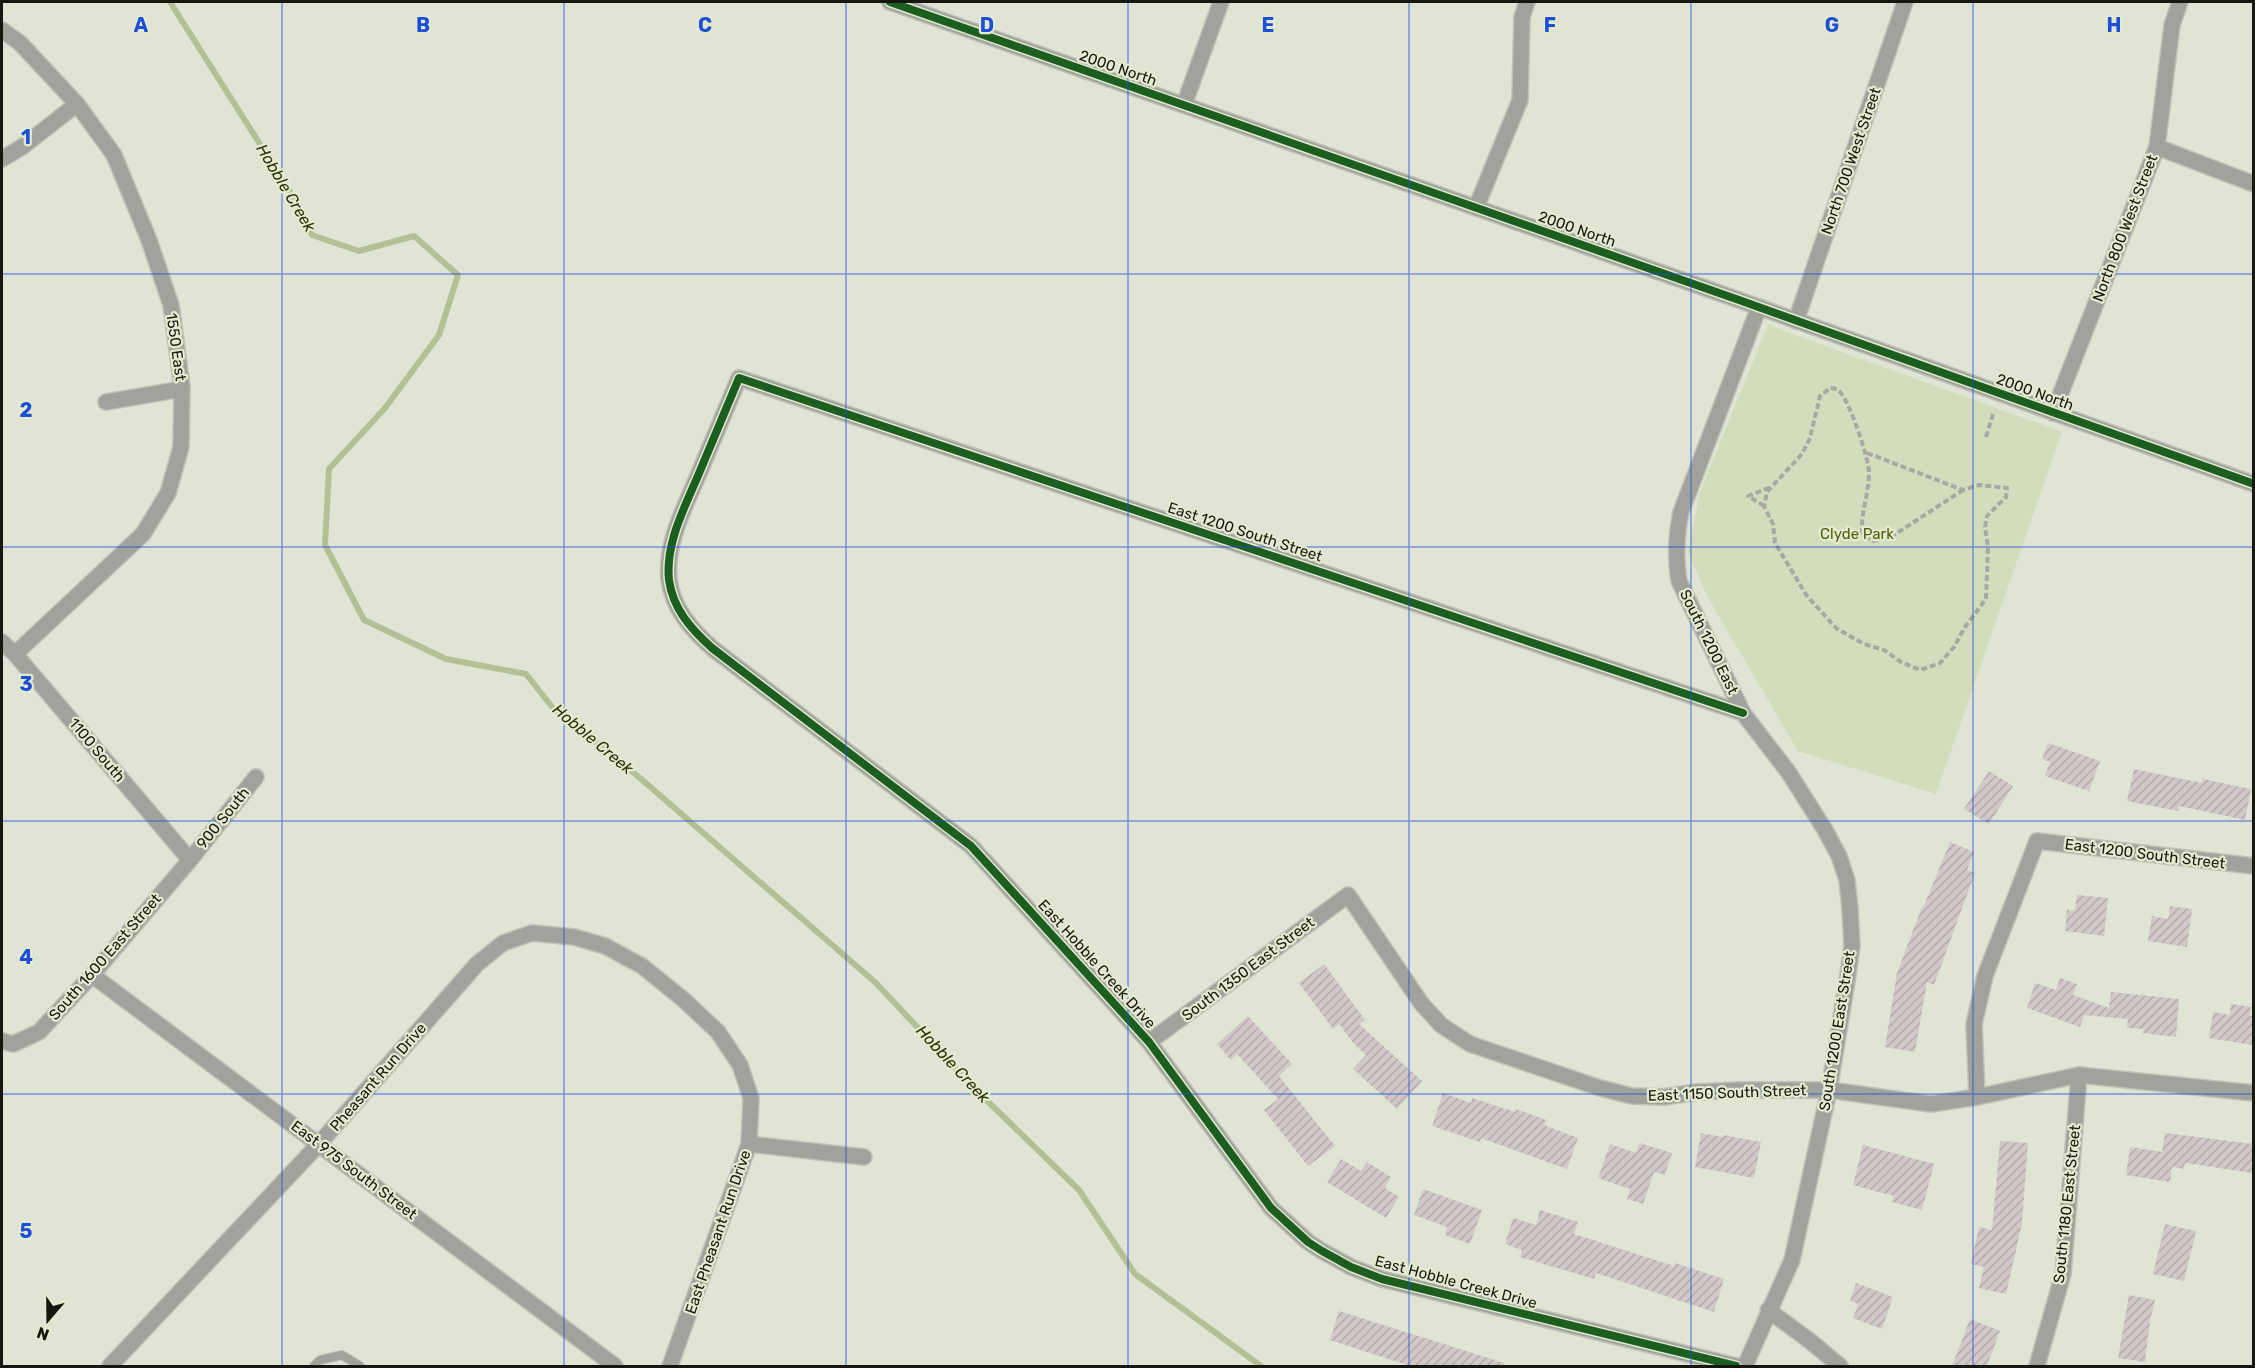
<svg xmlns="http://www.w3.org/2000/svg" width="2255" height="1368" viewBox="0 0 2255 1368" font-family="Rubik,sans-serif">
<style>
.green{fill:#d4ddbb}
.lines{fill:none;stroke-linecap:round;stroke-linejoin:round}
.stream{stroke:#b5bf96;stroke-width:6}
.building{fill:url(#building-hatch)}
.service-casing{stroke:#bfc2b7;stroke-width:10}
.minor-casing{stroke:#bfc2b7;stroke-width:18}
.path{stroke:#a8a9a2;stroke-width:4;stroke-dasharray:6 3;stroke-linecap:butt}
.service{stroke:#a0a39c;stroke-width:8}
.minor{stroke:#a0a39c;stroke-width:15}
.cycleway-casing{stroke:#e3eacf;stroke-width:11}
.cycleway{stroke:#1b5e20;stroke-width:8}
.grid{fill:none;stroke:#1d4ed8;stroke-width:1.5;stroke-opacity:0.55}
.labels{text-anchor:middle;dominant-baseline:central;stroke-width:4.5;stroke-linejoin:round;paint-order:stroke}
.street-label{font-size:15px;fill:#16180f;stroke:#e3eacf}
.park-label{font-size:15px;fill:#515e0b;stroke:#e3eacf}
.water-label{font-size:16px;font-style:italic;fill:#2a3108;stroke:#e3eacf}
.grid-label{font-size:20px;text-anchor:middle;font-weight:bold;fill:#1d4ed8;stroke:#e3eacf;stroke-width:4.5;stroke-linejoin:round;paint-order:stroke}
</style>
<defs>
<pattern id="building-hatch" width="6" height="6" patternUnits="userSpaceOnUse" patternTransform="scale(1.5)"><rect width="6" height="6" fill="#d1c8c8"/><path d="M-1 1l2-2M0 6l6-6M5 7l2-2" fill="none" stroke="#b3abab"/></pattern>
</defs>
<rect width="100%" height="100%" fill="#e0e4d5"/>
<path class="green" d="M1768 325 2062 432 1936 794 1798 751 1707 596 1688 553 1700 492Z"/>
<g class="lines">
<path class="stream" d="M170 2 289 190 312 235 359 251 414 236 458 275 439 335 385 408 329 469 325 545 364 620 446 659 526 674 553 708 640 778 876 983 977 1091 1079 1190 1135 1274 1261 1366"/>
</g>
<g class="building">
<path d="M2048 743 2100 761 2089 791 2045 776 2050 762 2042 759Z"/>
<path d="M2134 769 2202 783 2203 779 2251 789 2245 820 2179 806 2178 811 2127 801Z"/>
<path d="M1989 771 2013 786 1989 824 1964 809Z"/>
<path d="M1950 842 1974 852 1967 870 1975 873 1934 985 1927 982 1915 1052 1885 1047 1897 973 1922 907 1923 908Z"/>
<path d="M2077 895 2108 898 2104 936 2065 931 2067 910 2075 911Z"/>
<path d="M2170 906 2192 909 2187 947 2148 941 2152 916 2168 919Z"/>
<path d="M1324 964 1365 1020 1359 1024 1422 1081 1397 1109 1353 1069 1366 1055 1354 1044 1339 1024 1333 1029 1299 983Z"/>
<path d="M2060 978 2077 984 2073 995 2109 1008 2111 992 2179 999 2176 1037 2143 1033 2144 1029 2127 1028 2128 1019 2084 1015 2080 1027 2027 1008 2035 983 2056 990Z"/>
<path d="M2231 1004 2251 1007 2250 1016H2253V1045L2209 1038 2213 1012 2230 1015Z"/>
<path d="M1248 1016 1292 1064 1279 1076 1335 1146 1308 1166 1264 1110 1278 1099 1237 1054 1231 1060 1217 1044Z"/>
<path d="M1443 1093 1471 1103 1472 1098 1515 1112 1516 1109 1546 1120 1544 1125 1578 1138 1567 1169 1481 1138 1480 1142 1432 1126Z"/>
<path d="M1701 1133 1723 1137V1135L1761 1142 1754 1178 1695 1167Z"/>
<path d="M2165 1133 2253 1144V1173L2185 1163 2184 1169 2172 1167 2170 1182 2126 1175 2130 1147 2162 1152Z"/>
<path d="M2000 1141 2028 1143 2022 1223 2006 1294 1979 1288 1984 1267 1971 1264 1979 1227 1992 1230Z"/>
<path d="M1640 1143 1672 1153 1665 1175 1654 1172 1643 1204 1627 1199 1630 1189 1598 1178 1610 1144 1636 1153Z"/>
<path d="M1863 1145 1934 1164 1922 1210 1892 1202 1894 1196 1853 1185Z"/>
<path d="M1341 1159 1361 1171 1367 1162 1391 1177 1385 1188 1399 1197 1386 1218 1327 1182Z"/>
<path d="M1423 1189 1482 1210 1470 1244 1445 1235 1447 1227 1414 1215Z"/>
<path d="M1540 1210 1578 1222 1574 1234 1674 1266 1675 1263 1724 1279 1714 1312 1596 1273 1594 1279 1520 1257 1522 1250 1505 1244 1513 1218 1536 1225Z"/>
<path d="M2165 1224 2196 1231 2184 1281 2153 1274Z"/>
<path d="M1856 1283 1893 1297 1882 1329 1853 1318 1858 1304 1850 1301Z"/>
<path d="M2129 1295 2155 1300 2150 1321 2145 1362 2118 1358Z"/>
<path d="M1339 1311 1504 1363V1366H1410L1330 1340Z"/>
<path d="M1970 1319 2000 1331 1987 1366H1952Z"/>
</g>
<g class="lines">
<g class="service-casing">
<path id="service" d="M314 1366 320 1360 342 1355 360 1366"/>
</g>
<g class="minor-casing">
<g id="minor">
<path d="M890 2 1739 300 2254 484"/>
<path d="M2 30 20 43 77 104 114 155 149 240 171 305 182 387 181 447 168 493 143 534 15 654"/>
<path d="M1184 105 1221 2"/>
<path d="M2157 147 2254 184"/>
<path d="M2 159 22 147 77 104"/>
<path d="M1476 208 1520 100 1522 17 1527 2"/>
<path d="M1796 321 1905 2"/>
<path d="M106 402 182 389"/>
<path d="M2053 413 2157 147 2172 25 2180 2"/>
<path d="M2 642 15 654 190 860"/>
<path d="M92 975 615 1366"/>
<path d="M2 1041 13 1044 39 1032 92 975 190 860 256 777"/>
<path d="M1149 1042 1348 895 1421 1003 1441 1025 1470 1044 1600 1088 1632 1096 1664 1097 1697 1092 1739 1090H1829L1931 1104 1977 1097 2079 1075 2254 1093"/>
<path d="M1977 1097 1974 1024 1985 976 2037 841 2254 866"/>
<path d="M749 1144 864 1157"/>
<path d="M1768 1310 1810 1341 1840 1366"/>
<path d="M110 1366 319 1144 477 964 503 943 532 933 574 937 605 946 642 966 684 1000 718 1032 740 1065 751 1098 749 1144 670 1366"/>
<path d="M1736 1366 1382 1279 1351 1267 1322 1251 1308 1242 1271 1208 1149 1042 971 846 712 648C691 629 673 609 669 580 665 542 686 505 700 471 713 440 726 409 739 378L1743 713"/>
<path d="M1745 1366 1792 1260 1829 1090 1848 975 1852 946 1850 909 1847 880 1839 856 1825 830 1789 773 1743 713 1679 581C1675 557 1676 536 1681 512L1759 307"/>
<path d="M2037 1366 2063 1274 2079 1075"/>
</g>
</g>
<g class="path">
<path d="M1986 437 1993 414"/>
<path d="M1867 453 1963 490 1979 485 2007 488 2006 497 1987 516 1985 527 1988 547 1986 599 1965 627 1954 647 1940 663 1920 670 1901 662 1884 650 1864 644 1836 628 1807 596 1775 543 1773 524 1764 506 1767 492 1802 454 1810 438 1820 396 1830 388C1831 388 1837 389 1838 390 1849 398 1869 459 1869 473 1869 494 1861 510 1862 533L1873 541 1891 537 1963 490"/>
<path d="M1764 506 1748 496 1771 487"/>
</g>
<use href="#service" class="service"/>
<use href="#minor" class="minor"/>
<g class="cycleway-casing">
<g id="cycleway">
<path d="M890 2 1739 300 2254 484"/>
<path d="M1736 1366 1382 1279 1351 1267 1322 1251 1308 1242 1271 1208 1149 1042 971 846 712 648C691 629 673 609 669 580 665 542 686 505 700 471 713 440 726 409 739 378L1743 713"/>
</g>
</g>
<use href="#cycleway" class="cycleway"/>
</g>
<path class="grid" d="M282 2V1366M564 2V1366M846 2V1366M1128 2V1366M1409 2V1366M1691 2V1366M1973 2V1366M2 274H2254M2 547H2254M2 821H2254M2 1094H2254"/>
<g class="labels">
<g class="street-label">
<text transform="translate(1118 68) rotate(19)">2000 North</text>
<text transform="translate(1851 161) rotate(-71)">North 700 West Street</text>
<text transform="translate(2125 228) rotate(-69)">North 800 West Street</text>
<text transform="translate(1577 229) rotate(19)">2000 North</text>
<text transform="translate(176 347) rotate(82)">1550 East</text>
<text transform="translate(2035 392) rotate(20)">2000 North</text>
<text transform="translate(1245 532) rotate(18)">East 1200 South Street</text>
<text transform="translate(1709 642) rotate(64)">South 1200 East</text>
<text transform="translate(97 750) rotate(50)">1100 South</text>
<text transform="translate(223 818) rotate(-51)">900 South</text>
<text transform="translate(2145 854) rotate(7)">East 1200 South Street</text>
<text transform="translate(105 957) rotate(-49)">South 1600 East Street</text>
<text transform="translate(1097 964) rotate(48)">East Hobble Creek Drive</text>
<text transform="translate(1248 969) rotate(-37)">South 1350 East Street</text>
<text transform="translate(1837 1031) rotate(-81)">South 1200 East Street</text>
<text transform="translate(378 1077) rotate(-49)">Pheasant Run Drive</text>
<text transform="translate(1727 1093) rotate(-2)">East 1150 South Street</text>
<text transform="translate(354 1170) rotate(37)">East 975 South Street</text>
<text transform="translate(2067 1204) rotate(-84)">South 1180 East Street</text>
<text transform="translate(718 1232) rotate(-71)">East Pheasant Run Drive</text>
<text transform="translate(1456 1282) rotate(15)">East Hobble Creek Drive</text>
</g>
<g class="park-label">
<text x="1857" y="534">Clyde Park</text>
</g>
<g class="water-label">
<text transform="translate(286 188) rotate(59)">Hobble Creek</text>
<text transform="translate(593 739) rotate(40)">Hobble Creek</text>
<text transform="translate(953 1064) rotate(47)">Hobble Creek</text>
</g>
</g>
<g class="grid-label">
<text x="141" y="32">A</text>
<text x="423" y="32">B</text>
<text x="705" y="32">C</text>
<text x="987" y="32">D</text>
<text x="1268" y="32">E</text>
<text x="1550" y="32">F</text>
<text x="1832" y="32">G</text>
<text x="2114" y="32">H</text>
<text x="26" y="144">1</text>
<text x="26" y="417">2</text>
<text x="26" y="691">3</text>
<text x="26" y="964">4</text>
<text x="26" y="1238">5</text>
</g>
<rect width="2255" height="1368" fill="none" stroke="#16180f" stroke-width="6"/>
<g transform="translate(48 1320) rotate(200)" stroke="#e3eacf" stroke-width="4.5" paint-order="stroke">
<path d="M0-4.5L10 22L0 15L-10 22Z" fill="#16180f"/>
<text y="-9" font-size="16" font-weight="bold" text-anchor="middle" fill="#16180f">N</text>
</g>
</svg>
